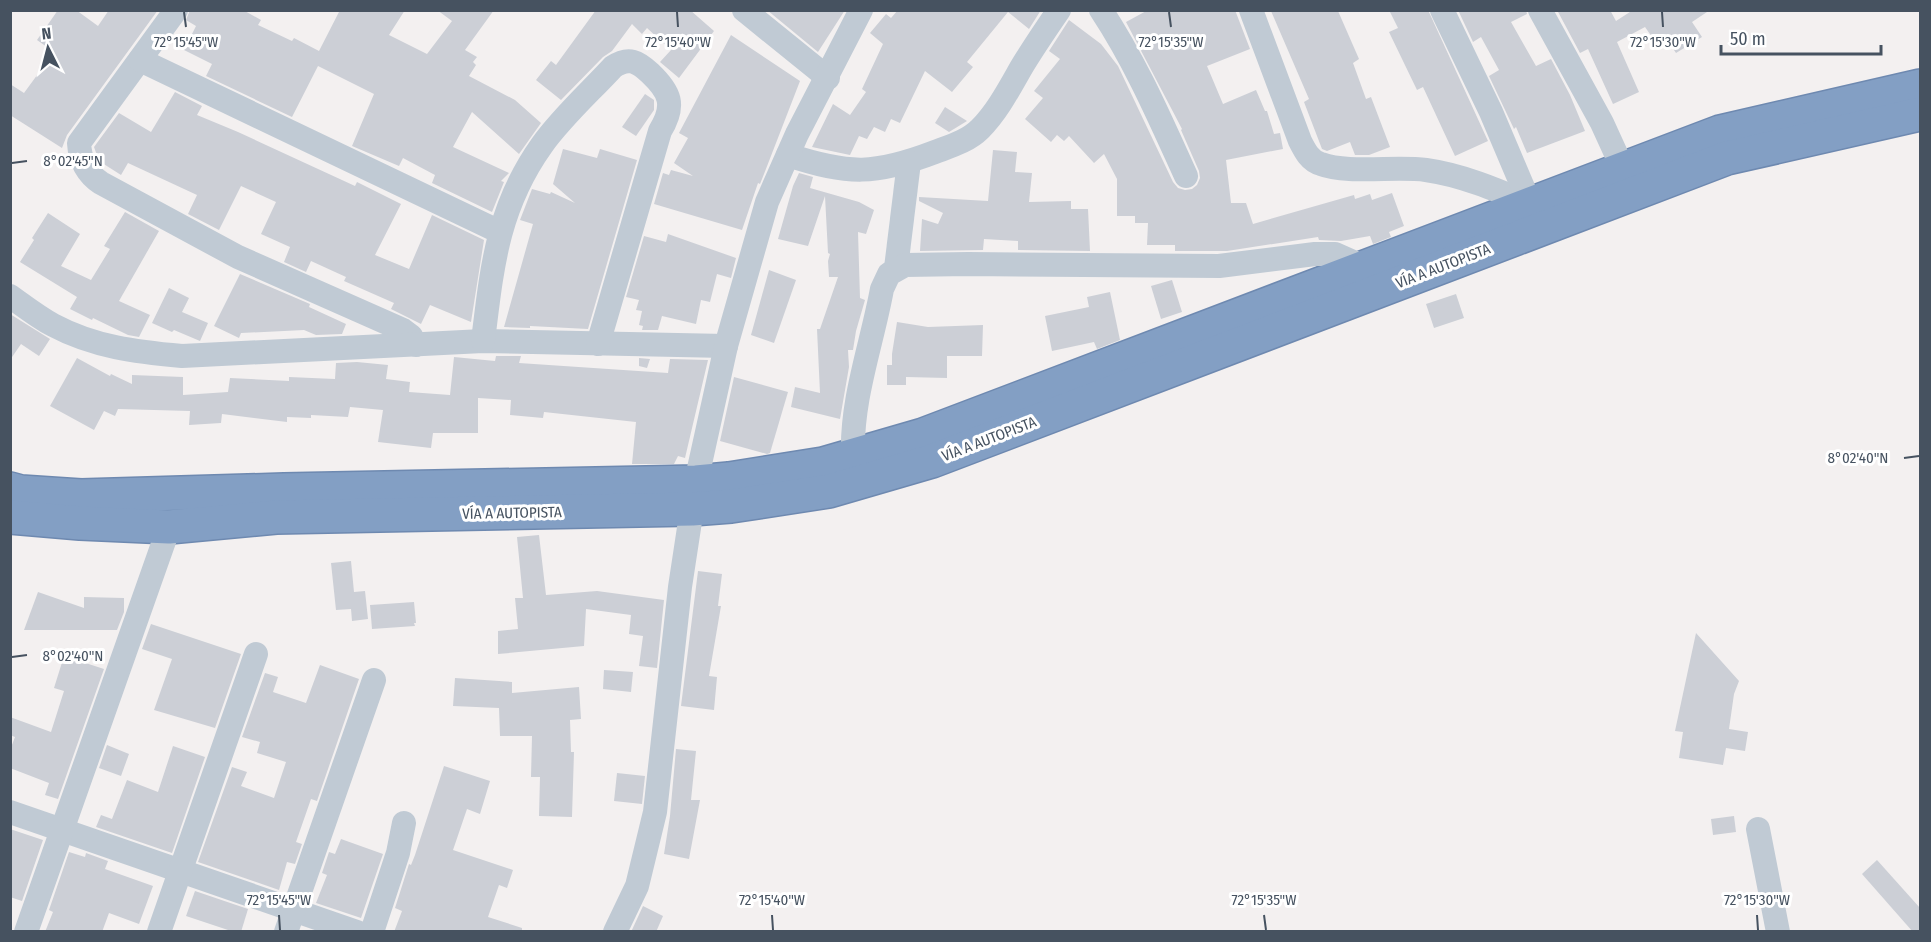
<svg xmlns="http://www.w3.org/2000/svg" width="1931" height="942" viewBox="0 0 1931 942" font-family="'Fira Sans Condensed',sans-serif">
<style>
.building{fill:#cccfd6}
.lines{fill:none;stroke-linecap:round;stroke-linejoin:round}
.highway-casing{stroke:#6e89b0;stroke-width:36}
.minor{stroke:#c0cad4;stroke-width:24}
.highway{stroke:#839fc4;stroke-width:33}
.ticks{fill:none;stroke:#465260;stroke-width:2}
.labels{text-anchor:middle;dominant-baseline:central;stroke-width:6;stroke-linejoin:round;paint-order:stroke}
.street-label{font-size:15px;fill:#465260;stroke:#fff}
.ticks-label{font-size:15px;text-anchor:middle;fill:#465260;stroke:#fff;stroke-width:6;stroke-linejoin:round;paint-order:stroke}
</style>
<rect width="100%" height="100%" fill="#f3f0f0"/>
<g class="building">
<path d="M58 10H76L98 26 109 10H158L67 135 62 148 10 115V84L24 93 54 52 37 40Z"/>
<path d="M190 10H243L261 20 258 25 292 41 294 38 319 51 340 10H405L389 35 427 54 452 21 437 10H494L465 50 477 57 473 62 476 65 469 76 515 100 541 123 519 154 472 112 453 147 509 173 501 181 504 182 492 212 432 183 435 175 403 158 399 166 352 146 374 94 318 66 292 117 206 76 212 64 184 50 196 26 186 20Z"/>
<path d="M596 10H690L714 31 679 78 660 62 671 50 647 28 642 34 632 24 612 51 603 57 561 100 536 80 551 61 556 65Z"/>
<path d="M767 10H845L818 52Z"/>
<path d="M898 10H1041L1029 29 1008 12 967 62 973 67 952 92 925 71 900 123 891 119 885 132 874 127 867 139 859 136 850 155 812 147 833 104 850 115 866 92 862 89 883 44 870 33 886 14 891 18Z"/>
<path d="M1148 10H1235L1250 49 1207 66 1223 104 1256 90 1265 111H1267L1274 134 1280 133 1283 149 1226 160 1231 203H1246L1253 224 1354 195 1355 199 1370 194 1372 200 1392 193 1404 226 1389 232 1391 237 1373 244 1370 236 1341 241 1319 240 1318 237 1227 251H1175V245H1147L1148 223H1135V216H1117V179L1104 154 1094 163 1069 136 1064 141 1057 135 1051 142 1025 119 1043 98 1034 91 1060 59 1049 51 1069 20 1101 44 1118 66 1173 182 1178 188 1185 190 1192 189 1197 185 1200 178 1199 171 1181 130 1182 129 1126 22Z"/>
<path d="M1389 10H1428L1488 141 1455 156 1423 87 1417 90 1389 32 1398 28Z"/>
<path d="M1458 10H1526L1527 14 1511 22 1536 66 1551 59 1570 95 1585 131 1527 153 1516 127 1514 129 1489 76 1499 70 1481 37 1473 42Z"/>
<path d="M1557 10H1610L1616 21 1633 10H1710L1692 22 1702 37 1676 53 1666 38 1657 44 1645 27 1617 42 1639 92 1613 104 1588 49 1580 53Z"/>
<path d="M1271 11H1338L1359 59 1353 63 1366 99 1371 97 1390 147 1369 155H1355L1350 142 1327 151 1322 149 1304 102 1309 99Z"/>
<path d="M731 35 800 81 764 174 760 184 758 183 742 230 654 204 663 173 669 175 671 170 693 176 674 163 688 138 679 133Z"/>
<path d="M175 92 202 106 197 115 238 132 355 186 357 182 401 204 375 255 409 269 432 215 484 240 471 322 430 305 421 324 391 309 394 303 344 281 346 277 311 261 306 272 284 262 290 247 261 234 276 202 241 186 219 230 188 214 197 195 128 163 121 175 99 161 94 147 119 113 151 132Z"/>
<path d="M645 94 654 100V110L636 136 622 127Z"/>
<path d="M945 107 967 121 949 132 935 123Z"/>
<path d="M563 149 597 158 600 149 637 160 588 329 530 326V328L504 327 533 224 520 220 532 189 550 194 551 192 575 203 553 184Z"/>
<path d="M993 150 1017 152 1015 172 1032 173 1029 202 1071 201V209H1088L1090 251 1018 250V241L984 239 983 250 920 251 922 219 938 224 943 213 919 201V197L988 201Z"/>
<path d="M799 173 813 177 810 188 859 202 874 210 866 234 858 232 860 298 865 300 856 331 853 350H848L849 367 840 419 791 407 795 387 820 393 817 329H820L838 277H829L828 261 830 254 828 253 825 196 808 246 778 239 793 186Z"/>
<path d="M125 212 159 231 119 301 150 315 139 337 128 335 93 318 92 320 70 309 77 297 20 262 34 240 32 238 48 213 80 234 61 266 91 280 110 249 104 246Z"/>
<path d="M668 234 736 258 731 278 717 274 710 302 701 300 696 324 662 316 658 330H642L643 326 639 325 642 311 636 310 639 300 626 297 644 236 666 242Z"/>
<path d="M769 270 796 280 774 343 751 335Z"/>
<path d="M240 274 310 304 309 307 346 324 342 334 316 335 304 330 241 333 239 338 214 326Z"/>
<path d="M1172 280 1182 312 1161 319 1151 286Z"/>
<path d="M169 288 189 298 182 312 208 323 200 341 174 330 172 332 152 323Z"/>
<path d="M1110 292 1120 340 1097 349 1094 342 1052 351 1045 316 1089 307 1087 297Z"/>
<path d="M1456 294 1464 318 1434 328 1426 304Z"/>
<path d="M10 314 50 339 39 356 21 344 10 360Z"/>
<path d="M897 322 928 327 983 325 982 356H947V378L906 377V385H887V365H892V354Z"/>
<path d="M496 356H521L519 363 668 373 670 359 708 360 685 458 678 456 674 464H632L636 422 544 412 543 418 510 415 511 400 478 398V433H433L431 448 378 442 383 410 350 407 348 417 311 415V418L287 417V422L222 414 221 423 189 425 190 411 118 409 115 416 104 411 94 430 50 406 77 358 110 376 111 374 132 384V375L183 377V395L228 392 230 378 289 381V377L335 379 336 363 357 362 388 365 386 379 410 382 409 392 450 395 454 357 495 361Z"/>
<path d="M639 358 650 359 647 368 639 366Z"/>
<path d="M734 377 788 392 770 453 767 454 720 441Z"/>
<path d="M539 535 546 595 597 591 664 600 657 668 639 666 643 636 629 634 631 615 586 609 584 646 498 654V631L518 629 515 598H523L517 537Z"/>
<path d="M351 561 354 592 365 591 368 619 352 621 351 609 336 610 331 563Z"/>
<path d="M698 571 722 574 718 606H721L709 676 717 677 714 710 681 706Z"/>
<path d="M38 592 84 608V597L124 598V612L117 630H24Z"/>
<path d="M414 602 416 623H414L415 626 372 629 370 605Z"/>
<path d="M151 624 241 654 215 728 154 710 172 659 142 649Z"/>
<path d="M1696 633 1739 681 1734 694 1729 729 1748 732 1745 751 1726 748 1723 765 1679 758 1683 732 1675 731Z"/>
<path d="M64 656 104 669 58 799 45 795 49 783 10 768V750L15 737 10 735V717L51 732 64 691 54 688Z"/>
<path d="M320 665 359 679 317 801 311 799 296 842 302 844 295 864 287 862 279 890 198 862 232 767 247 772 241 786 274 798 286 762 257 753 260 742 242 737 265 673 278 677 273 692 306 703Z"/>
<path d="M604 670 633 672 631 692 603 689Z"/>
<path d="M455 678 512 682V693L579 687 581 719 570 720 571 752H574L572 817 539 816 540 777H531L532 736H500L499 708 453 706Z"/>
<path d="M107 745 129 754 121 776 99 768Z"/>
<path d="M173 746 205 757 172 853 96 827 101 815 112 819 127 780 158 792Z"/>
<path d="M676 749 696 751 691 800H700L689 859 664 854 670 816Z"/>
<path d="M444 766 490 781 480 814 467 809 453 850 513 870 507 888 499 885 488 917 522 928V932H394L402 911 395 908 409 864 411 865 415 855Z"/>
<path d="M617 773 645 776 642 804 614 801Z"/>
<path d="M1734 816 1736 832 1713 835 1711 819Z"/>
<path d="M10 829 43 840 22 901 10 897Z"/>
<path d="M341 839 383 854 361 918 316 903 327 875 322 873 329 852 335 854Z"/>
<path d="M69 852 85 857 86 853 108 861 105 869 153 886 139 924 109 913 102 932H45L53 912 49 910Z"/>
<path d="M1877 860 1920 908V932H1913L1862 874Z"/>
<path d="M195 891 248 909 241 932H234L186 916Z"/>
<path d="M643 906 663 916 656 932H631Z"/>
</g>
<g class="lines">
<g class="highway-casing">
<g id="highway">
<path d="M10 489 21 492 81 496 284 490 696 482 729 479 823 464 923 435 1720 132 1920 86"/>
<path d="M10 517 80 523 169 527 276 517 692 509 731 506 829 491 932 461 1727 158 1920 114"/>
</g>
</g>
<g class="minor">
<path d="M176 10 79 143C80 160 86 173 101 183L238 257 403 330 411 336 416 345"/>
<path d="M744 10 828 78"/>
<path d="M1101 10C1136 63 1160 119 1186 176"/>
<path d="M1251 10 1300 141C1305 151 1310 161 1321 164 1347 174 1396 166 1426 170 1462 175 1497 190 1530 204"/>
<path d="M1442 10 1491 112 1530 204"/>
<path d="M1540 10 1602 123 1623 169"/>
<path d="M140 60 500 232"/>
<path d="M788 155C849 175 875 175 935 152 951 146 968 141 980 129 997 112 1009 89 1021 68 1033 48 1046 29 1059 10"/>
<path d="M896 268 909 162"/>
<path d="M10 296C24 306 38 317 53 325 94 347 137 352 182 356L483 341 726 346"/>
<path d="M483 341C492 268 497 208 542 145 562 117 589 93 613 67 629 56 638 62 650 73 670 92 676 105 660 131L598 344"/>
<path d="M853 455C851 399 872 344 882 289L889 274 905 265 968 264 1219 266 1315 254H1335L1353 262 1359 269"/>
<path d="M10 812 357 932"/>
<path d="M1758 829 1778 932"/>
<path d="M26 932 169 527"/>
<path d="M159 932 256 654"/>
<path d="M286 932 374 680"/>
<path d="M372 932 398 853 404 823"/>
<path d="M615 932 637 886 655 812 680 587 696 482 726 346 767 202 797 134 861 10"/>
</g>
<use href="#highway" class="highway"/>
</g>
<path class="ticks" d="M184 12 186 27M677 12 678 27M1169 12 1171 27M1662 12 1663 27M12 163 27 161M1904 458 1919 456M12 657 27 655M279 915 280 930M772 915 773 930M1264 915 1266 930M1757 915 1758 930"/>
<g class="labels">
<g class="street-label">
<text transform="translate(1443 266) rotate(-21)">VÍA A AUTOPISTA</text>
<text transform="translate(989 439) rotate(-21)">VÍA A AUTOPISTA</text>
<text transform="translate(512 513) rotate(-1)">VÍA A AUTOPISTA</text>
</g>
</g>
<g class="ticks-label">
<text x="186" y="47">72°15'45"W</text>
<text x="678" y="47">72°15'40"W</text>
<text x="1171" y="47">72°15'35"W</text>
<text x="1663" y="47">72°15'30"W</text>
<text x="73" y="166">8°02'45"N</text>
<text x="1858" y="463">8°02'40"N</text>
<text x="73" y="661">8°02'40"N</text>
<text x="279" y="905">72°15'45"W</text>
<text x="772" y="905">72°15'40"W</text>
<text x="1264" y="905">72°15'35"W</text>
<text x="1757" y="905">72°15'30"W</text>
</g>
<rect width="1931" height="942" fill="none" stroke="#465260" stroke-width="24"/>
<g transform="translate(48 48) rotate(354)" stroke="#ffffff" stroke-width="4.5" paint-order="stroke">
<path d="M0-4.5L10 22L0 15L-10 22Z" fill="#465260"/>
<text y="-9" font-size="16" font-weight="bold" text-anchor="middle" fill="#465260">N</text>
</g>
<path d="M1721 45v9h160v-9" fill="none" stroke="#465260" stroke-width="3"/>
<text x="1730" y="45" font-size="18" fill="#465260" stroke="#ffffff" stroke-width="4.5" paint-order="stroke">50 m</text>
</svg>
